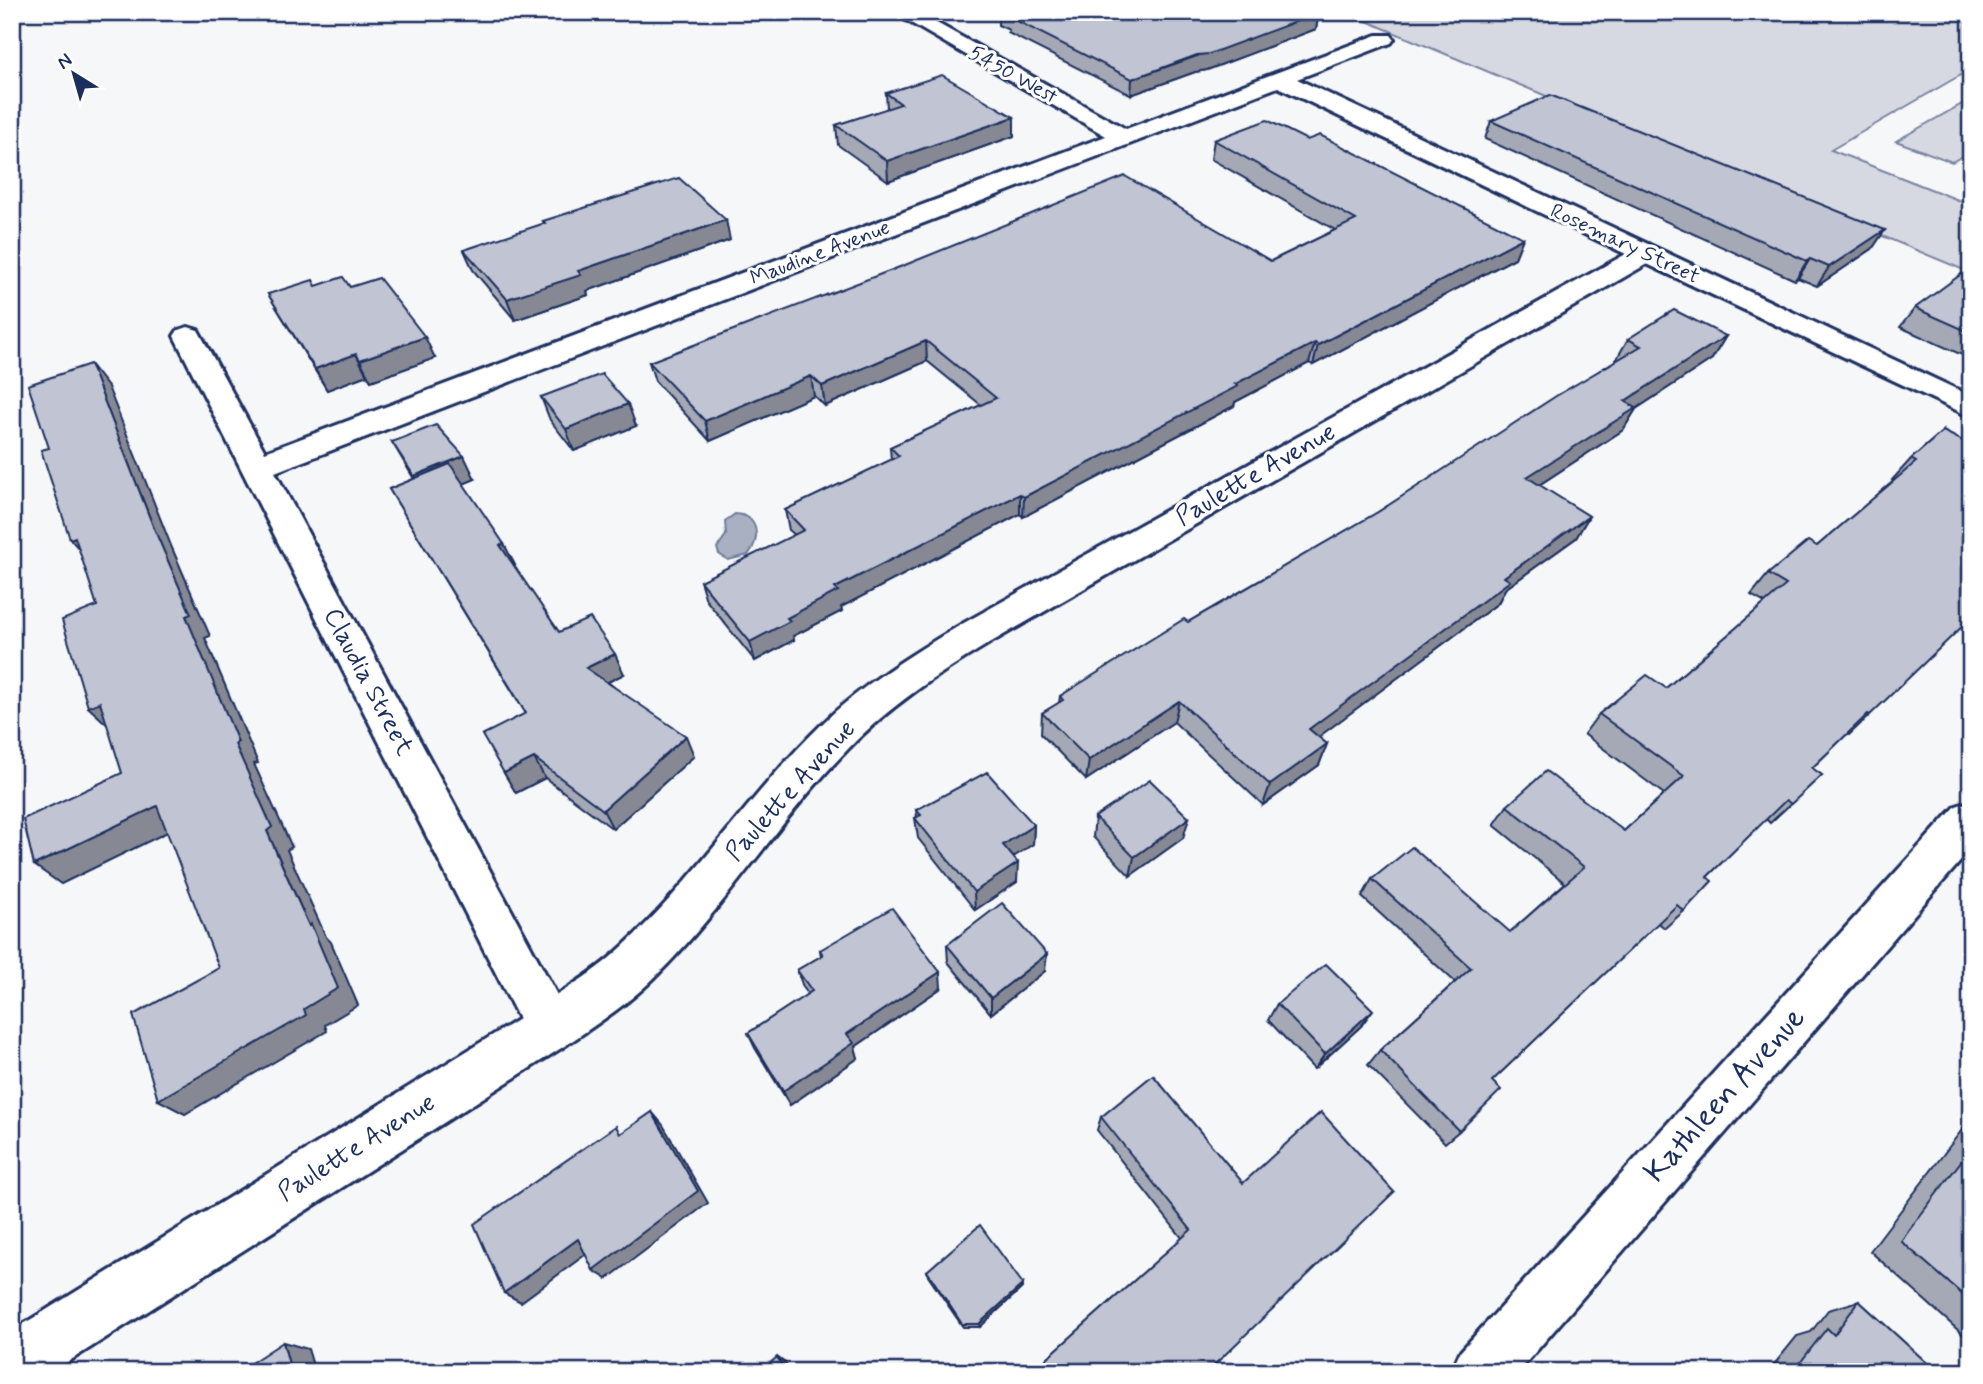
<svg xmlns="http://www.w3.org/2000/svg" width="1983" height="1384" viewBox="0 0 1983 1384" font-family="Mynerve,sans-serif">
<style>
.green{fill:#d6d9e2;stroke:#7884a0;stroke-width:2}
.water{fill:#a9b0c1;stroke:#707c99;stroke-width:2}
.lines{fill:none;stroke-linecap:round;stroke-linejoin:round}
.street-casing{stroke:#1b2f5e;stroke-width:6}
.street{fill:#fff;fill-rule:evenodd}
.wall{fill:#a5a9b5;stroke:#1b2f5e;stroke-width:2}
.shaded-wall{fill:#868994;stroke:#1b2f5e;stroke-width:2}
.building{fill:#c0c4d3;stroke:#1b2f5e;stroke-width:2}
.labels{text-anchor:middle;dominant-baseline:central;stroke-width:6;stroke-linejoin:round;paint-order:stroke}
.far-street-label{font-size:21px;fill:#1b2f5e;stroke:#fff}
.street-label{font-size:26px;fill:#1b2f5e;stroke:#fff}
.near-street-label{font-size:32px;fill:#1b2f5e;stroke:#fff}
</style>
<rect width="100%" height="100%" fill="#f6f7f9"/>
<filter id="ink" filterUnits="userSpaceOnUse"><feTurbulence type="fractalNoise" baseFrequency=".0143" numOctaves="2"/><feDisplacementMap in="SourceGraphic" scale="14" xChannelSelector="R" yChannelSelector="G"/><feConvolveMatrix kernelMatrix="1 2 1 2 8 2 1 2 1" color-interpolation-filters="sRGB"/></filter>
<g filter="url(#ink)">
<g class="green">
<path d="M1345 12H1971V69L1831 150 1971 205V273Z"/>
<path d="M1971 99V151L1952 162 1896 141Z"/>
</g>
<path class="water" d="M735 514C759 515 761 539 748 555L728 560 719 554 717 548 726 535 725 521Z"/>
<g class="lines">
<g class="street-casing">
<g id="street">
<path d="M892 12H917L1126 129 1377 35H1391L1394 39 1391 43 1297 79 1971 396V417L1647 264 988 644C938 674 888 707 848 749 778 821 726 907 655 977 629 1003 597 1024 566 1045L52 1372H12V1331L519 1019 174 336 178 330 188 327 198 330 265 452 1106 136ZM1278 87 1626 254 962 624C912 654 861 685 820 726 749 795 695 881 621 948 602 966 579 981 557 995L275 472Z"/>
<path d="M1971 801V849L1518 1372H1451L1460 1352 1956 806Z"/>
</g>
</g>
<use href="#street" class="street"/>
</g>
<g class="wall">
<path d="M998 12H1316L1319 13 1316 29 1207 70 1195 72 1131 95 1008 33 1009 30 998 25Z"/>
<path d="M886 93 1014 117V136L888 181 838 145 836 125 887 109Z"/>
<path d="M1491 121 1885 230 1872 249 1817 286 1798 278 1795 280 1485 139Z"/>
<path d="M1214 140H1307L1523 238 1515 258 1313 365 1309 363 1235 402 1234 406 1023 517 1020 514 841 607 842 611 793 636 794 640 755 661 706 600 700 581 795 535 789 530 785 510 891 460 890 447 981 405 927 361 825 406 814 396 710 441 655 381 649 362 1271 261 1335 230 1211 159Z"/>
<path d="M543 221 730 240 587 291 588 295 515 320 473 270 464 250 544 224Z"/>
<path d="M1971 272V359L1900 327 1915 308Z"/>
<path d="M316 286 350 287 435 358 371 381 367 375 327 390 268 294Z"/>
<path d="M1726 336 1712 359 1636 409 1623 430 1539 485 1589 516 1576 538 1505 589 1498 603 1318 737 1327 744 1319 765 1263 805 1174 722 1086 780 1041 734 1042 713 1059 703 1060 696 1378 512 1616 360 1628 339Z"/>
<path d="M541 397 636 426 574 451 550 420Z"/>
<path d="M1943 431 1870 715 1849 735 1847 734 1812 768 1822 775 1770 823 1766 819 1707 877 1684 911 1665 928 1658 923 1492 1081 1459 1131 1445 1143 1368 1065 1380 1050 1455 982 1362 897 1372 879 1510 932 1565 883 1494 825 1507 806 1624 831 1664 794 1584 734 1599 714 1666 688 1765 603 1751 595 1768 574 1817 546 1894 481 1892 480 1911 459Z"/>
<path d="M392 442 475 479 463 484 515 565 514 566 559 632 624 674 608 682 694 756 613 829 545 778 516 793 504 773 526 714 389 489 414 479Z"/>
<path d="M916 810 1034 825 1033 844 1013 857 1017 882 975 910 918 838 915 818 917 817Z"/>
<path d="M1095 817 1183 838 1130 876 1093 837Z"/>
<path d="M947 945 1045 971 991 1014 948 962Z"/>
<path d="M820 950 941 988 855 1047 858 1058 790 1105 755 1048 748 1033 808 994 803 987 797 970 821 956Z"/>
<path d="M1277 1004 1361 1026 1314 1069 1268 1020Z"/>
<path d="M1101 1117 1243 1183 1207 1372H1048L1044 1366 1046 1359 1182 1238 1097 1130Z"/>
<path d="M1971 1118V1339L1969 1340 1870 1251Z"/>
<path d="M927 1271 1023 1284 1022 1288 980 1327H963L928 1276Z"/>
<path d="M1859 1301 1937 1372H1768L1797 1336 1811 1332 1828 1310Z"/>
</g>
<g class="shaded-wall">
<path d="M1319 13 1316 29 1207 70 1195 72 1131 95 1132 79Z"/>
<path d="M1014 117V136L888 181 887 161Z"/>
<path d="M726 220 730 240 587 291 588 295 515 320 507 299 578 271Z"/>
<path d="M1885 230 1872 249 1817 286 1829 267Z"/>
<path d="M1523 238 1515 258 1313 365 1318 345Z"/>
<path d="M1810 259 1798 278 1795 280 1807 261Z"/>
<path d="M1726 336 1712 359 1636 409 1623 430 1516 500 1527 477 1625 401Z"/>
<path d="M425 337 435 358 371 381 360 360Z"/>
<path d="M926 341 927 361 825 406 822 386Z"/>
<path d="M1315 343 1309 363 1235 402 1234 406 1023 517 1024 497 1235 384Z"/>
<path d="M356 354 367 375 327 390 315 369Z"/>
<path d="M90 364 108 387 172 548 210 636 205 638 258 763 254 764 292 847 287 850 326 937 331 942 358 1005 325 1025 327 1031 185 1114 158 1100 304 1009 309 926 267 831 235 744 186 616 153 526Z"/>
<path d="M811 376 814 396 710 441 705 421Z"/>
<path d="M628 404 636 426 574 451 566 429Z"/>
<path d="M464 456 475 479 427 499 414 476Z"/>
<path d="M1020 494V514L841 607 842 611 793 636 794 640 755 661 750 642 787 618 835 588Z"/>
<path d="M1589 516 1576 538 1505 589 1498 603 1301 750 1309 729 1504 577Z"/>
<path d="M75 537 90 561 70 539Z"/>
<path d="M504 544 515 565 511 567 500 545Z"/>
<path d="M615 654 624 674 596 688 586 668Z"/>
<path d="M1179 701 1174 722 1086 780 1089 760Z"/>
<path d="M100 702 111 728 88 707Z"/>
<path d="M686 736 694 756 613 829 603 810Z"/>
<path d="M1327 744 1319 765 1263 805 1270 785Z"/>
<path d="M534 758 545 778 516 793 504 773Z"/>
<path d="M157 806 180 826 61 884 34 865Z"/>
<path d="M1189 818 1183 838 1130 876 1134 857Z"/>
<path d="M1034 825 1033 844 1003 864V845Z"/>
<path d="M1018 863 1017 882 975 910 974 892Z"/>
<path d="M1047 954 1045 971 991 1014V998Z"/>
<path d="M940 972 941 988 855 1047 858 1058 790 1105 783 1091 847 1034Z"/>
<path d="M1373 1010 1361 1026 1314 1069 1325 1054Z"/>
<path d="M652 1112 663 1125 708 1203 607 1279 593 1270Z"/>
<path d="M578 1239 593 1249 521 1302 504 1293Z"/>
<path d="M1023 1284 1022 1288 980 1327 979 1324Z"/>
<path d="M283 1342 308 1349 315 1372H291Z"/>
<path d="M777 1357 785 1363 790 1372H786Z"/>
</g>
<g class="building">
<path d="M1005 12H1316L1319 13 1209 54 1197 55 1132 79 1009 17 1012 16Z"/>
<path d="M942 75 1014 117 887 161 836 125 901 104 886 93Z"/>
<path d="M1550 95 1885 230 1829 267 1810 259 1807 261 1491 121Z"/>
<path d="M1267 120 1307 140 1320 135 1523 238 1318 345 1315 343 1235 384 1238 386 1024 497 1020 494 835 588 838 591 787 618 790 621 750 642 700 581 804 530 785 510 899 456 890 447 996 398 926 341 822 386 811 376 705 421 649 362 905 265 1125 176 1271 261 1356 220 1214 140Z"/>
<path d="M679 178 726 220 578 271 581 275 507 299 464 250 545 223 543 221Z"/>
<path d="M1967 270 1971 272V333L1915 308Z"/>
<path d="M343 277 350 287 379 278 425 337 360 360 356 354 315 369 268 294 313 280 316 286Z"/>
<path d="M1674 310 1726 336 1625 401 1636 408 1527 477 1589 516 1504 577 1510 581 1309 729 1327 744 1270 785 1179 701 1089 760 1042 713 1063 700 1060 696 1184 619 1188 622 1378 512 1556 396 1641 346 1628 339Z"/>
<path d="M90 364 153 526 191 614 186 616 238 742 235 744 272 827 267 831 309 926 311 924 338 988 304 1009 306 1015 158 1100 133 1015 219 968 157 806 34 865 23 819 122 773 100 702 88 707 62 620 97 606 75 537 70 539 41 450 49 448 28 385Z"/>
<path d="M602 374 628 404 566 429 541 397Z"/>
<path d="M436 425 464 456 414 476 392 442Z"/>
<path d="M1943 431 1971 445V618L1870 715 1868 714 1812 768 1822 775 1791 804 1786 800 1707 877 1712 881 1684 911 1677 905 1492 1081 1501 1090 1459 1131 1380 1050 1471 968 1372 879 1412 847 1510 932 1584 867 1507 806 1546 771 1624 831 1684 776 1599 714 1647 675 1666 688 1786 585 1768 574 1808 541 1817 546 1916 462 1911 459Z"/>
<path d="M450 464 504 544 500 545 559 632 590 618 615 654 586 668 686 736 603 810 534 758 504 773 482 735 526 713 389 489Z"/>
<path d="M987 772 1034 825 1003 845 1018 863 974 892 915 818 921 815 916 810Z"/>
<path d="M1150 780 1189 818 1134 857 1095 817Z"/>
<path d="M1002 903 1047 954 991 998 947 945Z"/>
<path d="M892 908 940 972 847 1034 854 1043 783 1091 748 1033 812 991 797 970 823 955 820 950Z"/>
<path d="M1326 964 1373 1010 1325 1054 1277 1004Z"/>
<path d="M1153 1075 1243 1183 1321 1112 1394 1192 1207 1372H1054L1046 1359 1191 1230 1101 1117Z"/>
<path d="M652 1112 698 1191 593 1270 578 1239 504 1293 474 1224 616 1126 620 1134Z"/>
<path d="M1971 1148V1302L1901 1241Z"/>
<path d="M980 1225 1023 1284 979 1324H962L927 1271Z"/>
<path d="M1859 1301 1937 1372H1793L1827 1328 1834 1335Z"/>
<path d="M283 1342 291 1372H237Z"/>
<path d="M777 1357 786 1372H760Z"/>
</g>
</g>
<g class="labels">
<g class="far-street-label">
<text transform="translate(1013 75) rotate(29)">5450 West</text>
<text transform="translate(1625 244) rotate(25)">Rosemary Street</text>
<text transform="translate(820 253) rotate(-21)">Maudine Avenue</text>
</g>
<g class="street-label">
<text transform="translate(1256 475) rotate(-30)">Paulette Avenue</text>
<text transform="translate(368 682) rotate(62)">Claudia Street</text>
<text transform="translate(791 791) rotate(-48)">Paulette Avenue</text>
<text transform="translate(357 1148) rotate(-32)">Paulette Avenue</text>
</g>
<g class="near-street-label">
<text transform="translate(1725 1095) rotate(-48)">Kathleen Avenue</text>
</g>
</g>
<rect width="1983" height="1384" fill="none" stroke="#fff" stroke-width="42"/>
<rect x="21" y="21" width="1941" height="1342" fill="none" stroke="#1b2f5e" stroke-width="2.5" filter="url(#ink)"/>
<g transform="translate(74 74) rotate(323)" stroke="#ffffff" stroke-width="5" paint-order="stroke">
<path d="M0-5L12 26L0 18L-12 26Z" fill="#1b2f5e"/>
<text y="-10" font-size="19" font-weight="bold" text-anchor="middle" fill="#1b2f5e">N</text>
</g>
</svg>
